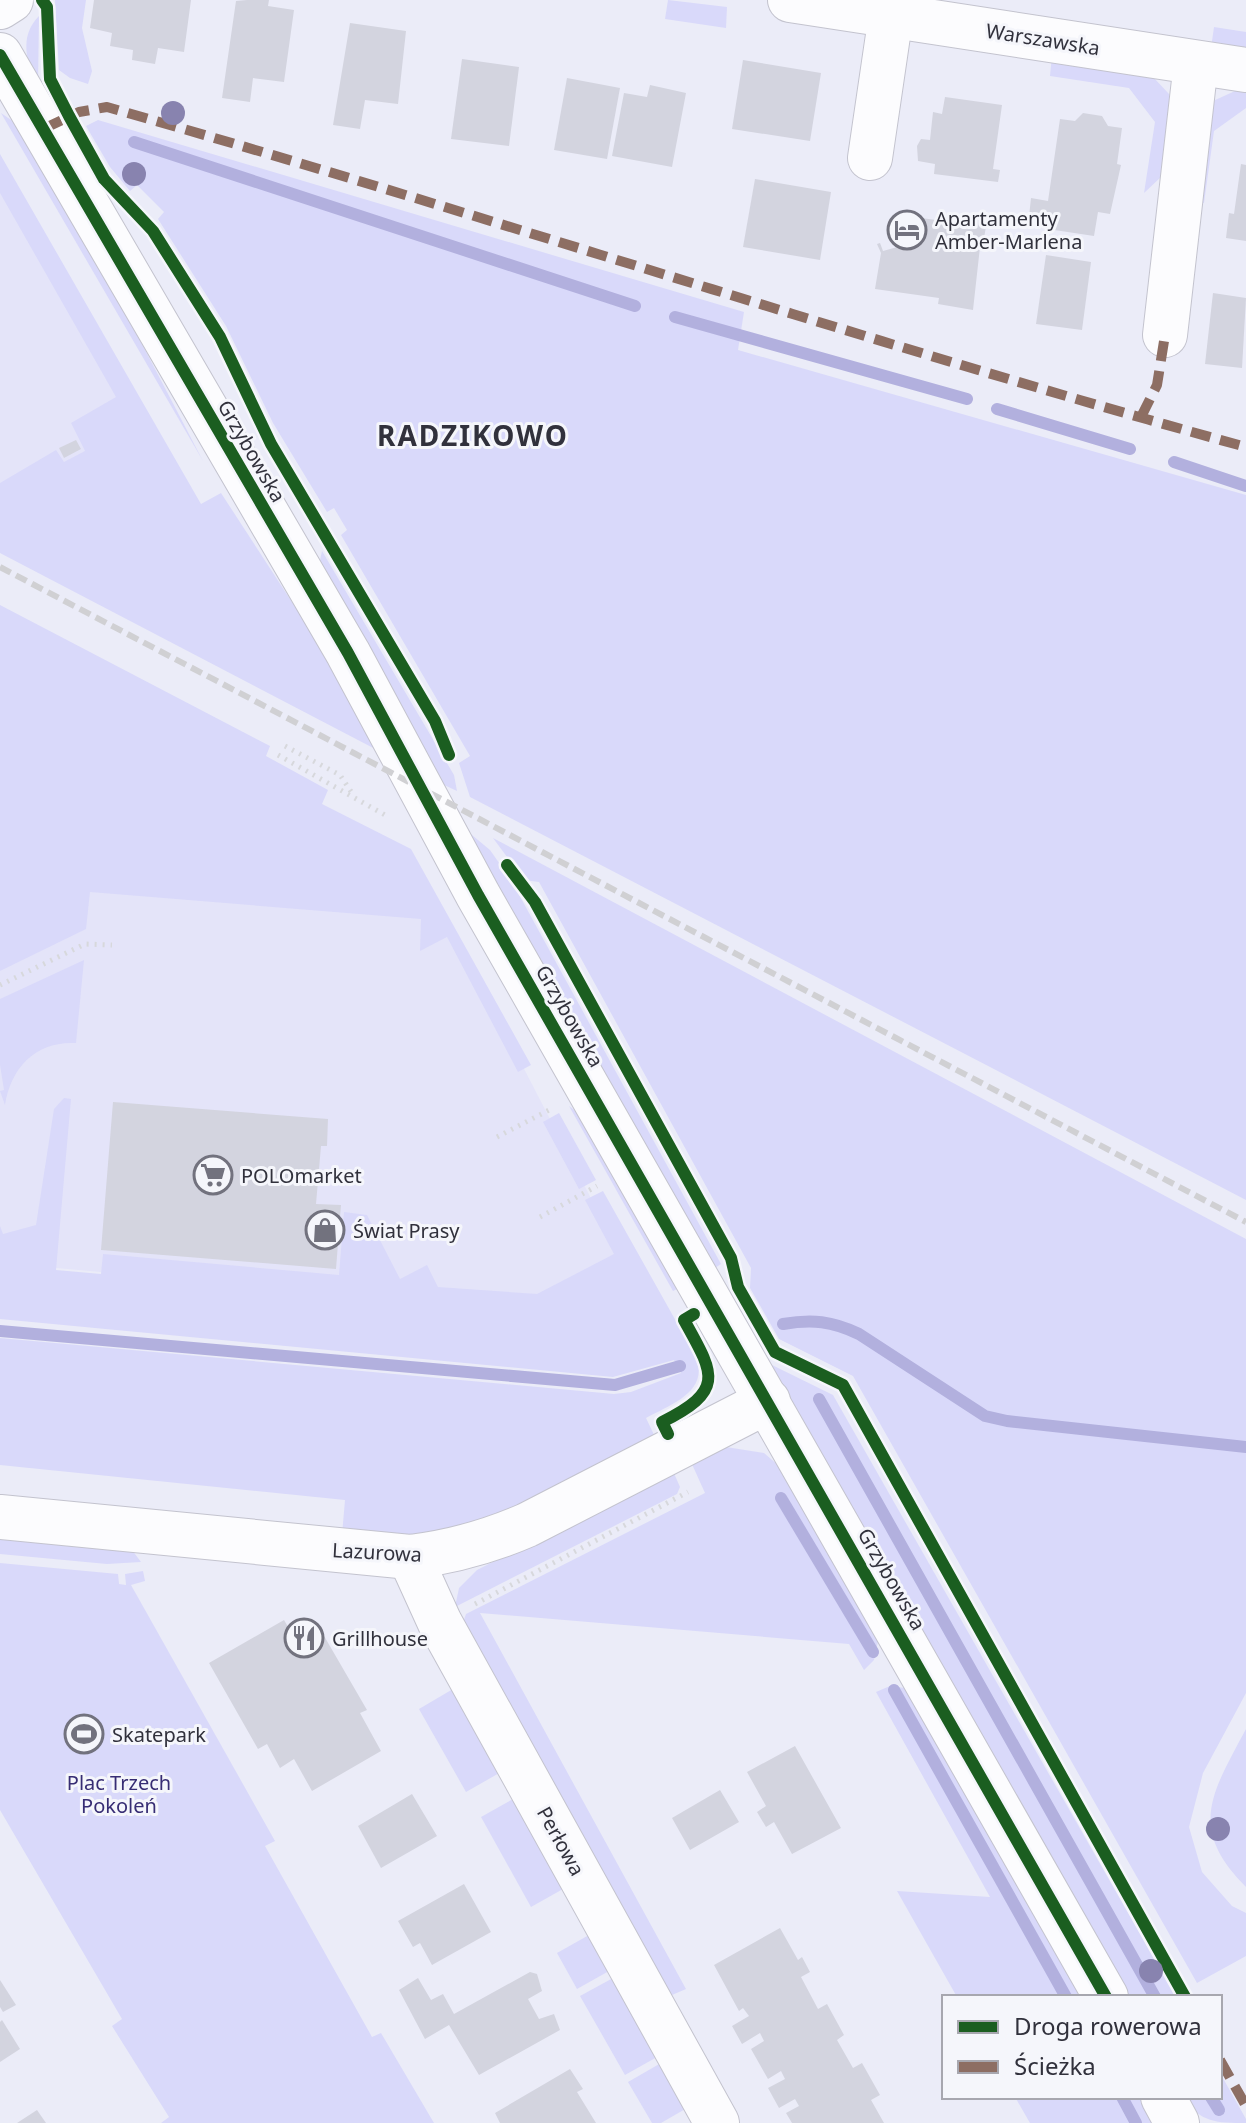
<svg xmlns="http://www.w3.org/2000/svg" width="1246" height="2123" viewBox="0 0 1246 2123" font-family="'Noto Sans',sans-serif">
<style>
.built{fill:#e4e4f9}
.green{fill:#d9d9fa}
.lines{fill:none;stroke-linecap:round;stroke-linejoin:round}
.stream{stroke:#b2b0de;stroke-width:12}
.building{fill:#d3d4df}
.minor-casing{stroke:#c3c3ce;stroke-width:46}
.tertiary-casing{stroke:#c3c3ce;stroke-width:46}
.path{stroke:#d7d8dc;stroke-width:5;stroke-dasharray:2 6;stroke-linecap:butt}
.minor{stroke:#fcfcfe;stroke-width:44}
.tertiary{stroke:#fcfcfe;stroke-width:44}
.rail{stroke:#d0d0d3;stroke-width:6;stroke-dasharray:12 6;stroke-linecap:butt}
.quiet{stroke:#8d6e63;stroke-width:10;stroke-dasharray:20 10;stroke-linecap:butt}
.cycleway-casing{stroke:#f5f6fb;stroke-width:17}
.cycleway{stroke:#1b5e20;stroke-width:12}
.tree{fill:#8883af}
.labels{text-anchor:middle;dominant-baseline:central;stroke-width:6;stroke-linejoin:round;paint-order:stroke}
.street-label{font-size:20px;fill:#31313c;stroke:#f5f6fb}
.poi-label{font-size:20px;fill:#31313c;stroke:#f5f6fb;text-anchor:start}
.park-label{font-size:20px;fill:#372d74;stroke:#f5f6fb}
.district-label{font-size:28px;font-weight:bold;letter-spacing:2px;fill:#31313c;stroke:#f5f6fb}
</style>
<rect width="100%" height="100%" fill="#ebecf8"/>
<g class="built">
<path d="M0 178 200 524 0 533Z"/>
<path d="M0 866 442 910 628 1270 539 1311 0 1263Z"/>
</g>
<g class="green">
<path d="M55 0H86L82 28 92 71 88 84 70 78 59 70Z"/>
<path d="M668 0 727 7 726 28 665 19Z"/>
<path d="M39 16 38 86C27 64 18 37 39 16Z"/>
<path d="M1214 27 1246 32V53L1211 48Z"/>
<path d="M1052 55 1153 77 1169 94 1173 105 1162 176 1144 193 1155 122 1129 88 1050 76Z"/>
<path d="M1246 86V108L1214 131 1204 203 1192 201 1213 101Z"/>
<path d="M1 113 14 122 142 344 203 461Z"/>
<path d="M98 120 744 312 738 350 1246 495V1200L470 797 459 763 470 756 341 535 347 530 334 508 327 512 273 423 226 326 158 219 164 212 137 185 130 191 110 167 86 126Z"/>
<path d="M0 154 201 504 221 493 316 639 379 751 0 553V483L56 450 64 462 85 451 71 423 116 397 0 193Z"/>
<path d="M322 551 454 775 457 791 442 784 319 565Z"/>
<path d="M0 605 270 746 266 756 328 790 322 804 411 849 531 1065 518 1072 447 937 420 951 421 919 90 892 86 929 0 971Z"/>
<path d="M466 830 490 850 511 880 721 1264 715 1268Z"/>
<path d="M493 838 1246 1239V1693L1203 1773 1189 1827 1202 1872 1232 1906 1246 1913V1956L1197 1983 853 1376 779 1339 750 1288 751 1268 539 882 524 880Z"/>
<path d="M84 960 76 1043C36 1041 11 1067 5 1105L0 1091 4 1090 0 1065V999Z"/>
<path d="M64 1098 71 1099 56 1270 101 1274 103 1254 339 1275 344 1212 367 1215 400 1279 427 1265 438 1287 537 1294 614 1254 585 1200 603 1191 695 1355C711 1391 672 1404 646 1418L656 1439 501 1519 446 1538 342 1535 345 1500 0 1465V1338L614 1394 631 1392 681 1373 674 1360 613 1377 0 1319V1226L3 1234 36 1225 54 1109Z"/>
<path d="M569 1106 577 1112 679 1288 673 1291Z"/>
<path d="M559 1113 596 1180 579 1189 543 1122Z"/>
<path d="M770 1364 833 1395 1176 1997H1127Z"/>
<path d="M726 1447 764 1453 786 1472 879 1637 874 1660 864 1670 849 1644 480 1613 686 1989 665 1998 461 1628 466 1614 705 1493 691 1462Z"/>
<path d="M673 1471 680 1487 677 1494 455 1607 459 1588 477 1570Z"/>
<path d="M0 1536 132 1550 141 1562 107 1564 0 1554Z"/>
<path d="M0 1563 118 1574 119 1584 126 1585 125 1574 143 1571 145 1581 131 1585 275 1841 265 1846 372 2037 381 2033 434 2123H161L169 2117 112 2026 122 2019 0 1810Z"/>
<path d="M890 1686 905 1688 1084 1997H957L897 1891 990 1897 876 1692Z"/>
<path d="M453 1689 501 1772 466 1792 419 1709Z"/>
<path d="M1246 1729V1887C1187 1828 1212 1793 1246 1729Z"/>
<path d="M513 1799 563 1889 531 1907 481 1817Z"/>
<path d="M589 1935 609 1971 577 1989 557 1953Z"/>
<path d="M613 1978 657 2057 625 2075 580 1996Z"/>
<path d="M661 2063 687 2108 661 2123H652L628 2082Z"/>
<path d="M1220 2073 1246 2119V2123C1218 2123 1199 2123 1184 2097H1220Z"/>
<path d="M1015 2097H1141L1156 2123H1030Z"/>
</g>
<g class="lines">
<g class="stream">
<path d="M134 142 635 306"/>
<path d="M675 317 967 399"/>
<path d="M997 409 1130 449"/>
<path d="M1174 462 1246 486"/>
<path d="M783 1324C812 1319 832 1321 859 1334L985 1416 1007 1421 1246 1447"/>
<path d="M0 1331 615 1385 680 1366"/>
<path d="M819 1399 1155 1997"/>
<path d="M781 1498 873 1652"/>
<path d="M894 1690 1066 1997"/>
<path d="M1122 2097 1136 2123"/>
<path d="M1211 2097 1219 2110"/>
</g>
</g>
<g class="building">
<path d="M94 0H191L184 52 158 48 155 64 132 60 133 50 110 46 112 33 90 28Z"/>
<path d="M247 0H269L268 6 294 10 284 82 253 78 250 102 222 98 236 1Z"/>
<path d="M350 23 406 31 398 104 365 100 360 129 333 125Z"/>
<path d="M462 59 519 67 509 146 451 139Z"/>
<path d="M743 60 821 73 810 141 732 129Z"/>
<path d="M567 78 620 88 607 159 554 150Z"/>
<path d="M650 85 686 93 672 167 612 156 624 93 647 97Z"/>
<path d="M945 97 1002 105 993 169 1000 170 998 182 934 174 935 164 918 161 917 146 921 139 930 140 933 112 942 114Z"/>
<path d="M1083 113 1102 116 1108 126 1122 128 1117 164 1121 165 1110 214 1098 212 1094 236 1028 226 1031 198 1048 201 1060 119 1075 121Z"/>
<path d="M1241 164 1246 165V241L1226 238 1229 213 1234 214Z"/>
<path d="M755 179 831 192 820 260 743 247Z"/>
<path d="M952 215 987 221 984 238H981L973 310 938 304 939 298 875 289 881 253 877 244 880 243 883 251 901 246 896 232 919 229 921 218 951 222Z"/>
<path d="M1046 255 1091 262 1082 330 1036 324Z"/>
<path d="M1213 293 1246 298 1242 368 1205 364Z"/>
<path d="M76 440 81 449 64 458 59 448Z"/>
<path d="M113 1102 328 1119 327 1146H321L316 1204 341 1205 336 1269 101 1250Z"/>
<path d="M284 1620 297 1642 320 1629 367 1710 360 1713 381 1751 312 1791 294 1759 280 1768 267 1744 258 1749 209 1663Z"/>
<path d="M795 1746 841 1828 792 1854 774 1822 766 1827 757 1812 766 1806 747 1772Z"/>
<path d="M720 1790 739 1822 690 1850 672 1818Z"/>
<path d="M412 1794 437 1836 381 1868 358 1826Z"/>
<path d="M464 1884 491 1932 432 1965 420 1943 413 1947 398 1921Z"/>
<path d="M780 1928 798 1960 802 1957 810 1972 801 1977 818 2009 827 2004 844 2035 837 2040 853 2068 862 2063 880 2095 871 2100 884 2123H792L786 2113 799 2106 795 2099 779 2108 768 2088 785 2079 781 2071 768 2079 751 2049 764 2041 760 2033 742 2044 732 2026 749 2016 743 2008 739 2011 714 1965Z"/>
<path d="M530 1972 537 1974 542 1991 528 1999 539 2019 554 2014 560 2030 479 2075 449 2025 425 2039 399 1990 418 1978 431 2000 443 1994 454 2014Z"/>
<path d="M0 1980 16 2005 3 2012 0 2007Z"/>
<path d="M2 2020 20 2049 0 2062V2022Z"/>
<path d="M570 2069 583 2089 577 2092 596 2123H500L495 2113Z"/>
<path d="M37 2110 46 2123H17Z"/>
</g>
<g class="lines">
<g class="minor-casing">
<g id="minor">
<path d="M790 0 1246 70"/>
<path d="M0 7 11 0"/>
<path d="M870 158 891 15"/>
<path d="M1165 335 1196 63"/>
<path d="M0 1517 410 1557C452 1552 488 1542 527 1525L768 1401"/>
<path d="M410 1557 440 1623 717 2123"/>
</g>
</g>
<g class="tertiary-casing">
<g id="tertiary">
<path d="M0 55 348 653 478 895 1106 1997"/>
<path d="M1163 2097 1177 2123"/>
</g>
</g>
<g class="path">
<path d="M285 746 340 775 354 796"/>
<path d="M278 755 385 815"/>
<path d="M0 985 85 944 112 945"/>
<path d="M497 1137 553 1108"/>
<path d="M540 1217 597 1186"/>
<path d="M475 1604 688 1492"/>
</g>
<use href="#minor" class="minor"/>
<use href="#tertiary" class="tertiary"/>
<path class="rail" d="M0 567 1246 1222"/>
<g class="quiet">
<path d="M43 129 79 112 107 107C488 215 864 342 1246 447"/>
<path d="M1141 417 1157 385 1165 335"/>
<path d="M1220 2060 1246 2106"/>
</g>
<g class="cycleway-casing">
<g id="cycleway">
<path d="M42 0 47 7 50 79 69 116 104 179 153 231 220 337 271 444 435 721 449 755"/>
<path d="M0 55 348 653 478 895 1106 1997"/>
<path d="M507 865 535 902 731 1258 738 1287 775 1352 843 1385 1185 1997"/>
<path d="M668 1434 662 1422C726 1390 714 1374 684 1320L694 1314"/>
</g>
</g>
<use href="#cycleway" class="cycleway"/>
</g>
<g class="tree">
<circle cx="173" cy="113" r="12"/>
<circle cx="134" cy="174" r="12"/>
<circle cx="1218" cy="1829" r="12"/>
<circle cx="1151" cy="1971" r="12"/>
</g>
<defs>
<g id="hotel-ring" transform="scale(2)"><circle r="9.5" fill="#f5f6fb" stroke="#72727e" stroke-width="1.5"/><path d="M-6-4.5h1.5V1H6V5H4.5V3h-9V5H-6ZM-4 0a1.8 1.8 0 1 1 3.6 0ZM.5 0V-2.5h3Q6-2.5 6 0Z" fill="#72727e"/></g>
<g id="supermarket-ring" transform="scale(2)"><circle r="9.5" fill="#f5f6fb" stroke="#72727e" stroke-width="1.5"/><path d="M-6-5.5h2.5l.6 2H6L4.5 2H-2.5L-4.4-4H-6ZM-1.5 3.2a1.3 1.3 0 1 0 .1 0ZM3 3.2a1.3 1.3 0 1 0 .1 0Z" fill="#72727e"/></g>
<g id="shop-ring" transform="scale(2)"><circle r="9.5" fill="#f5f6fb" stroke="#72727e" stroke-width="1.5"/><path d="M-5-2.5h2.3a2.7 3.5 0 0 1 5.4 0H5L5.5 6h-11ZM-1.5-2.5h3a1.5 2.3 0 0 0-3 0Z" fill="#72727e"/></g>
<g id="restaurant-ring" transform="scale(2)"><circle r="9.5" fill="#f5f6fb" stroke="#72727e" stroke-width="1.5"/><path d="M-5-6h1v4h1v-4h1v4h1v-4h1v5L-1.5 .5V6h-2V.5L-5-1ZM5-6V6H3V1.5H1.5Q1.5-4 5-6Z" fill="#72727e"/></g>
<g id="stadium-ring" transform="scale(2)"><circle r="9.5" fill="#f5f6fb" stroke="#72727e" stroke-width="1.5"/><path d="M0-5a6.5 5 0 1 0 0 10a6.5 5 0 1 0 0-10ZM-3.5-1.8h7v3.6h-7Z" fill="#72727e"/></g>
</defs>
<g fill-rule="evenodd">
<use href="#hotel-ring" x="907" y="230"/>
<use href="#supermarket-ring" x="213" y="1175"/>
<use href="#shop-ring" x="325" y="1230"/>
<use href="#restaurant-ring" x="304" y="1638"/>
<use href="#stadium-ring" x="84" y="1734"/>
</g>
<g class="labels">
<g class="street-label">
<text transform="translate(1043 39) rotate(9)">Warszawska</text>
<text transform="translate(252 451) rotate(60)">Grzybowska</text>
<text transform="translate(570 1016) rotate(60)">Grzybowska</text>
<text transform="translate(377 1552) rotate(3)">Lazurowa</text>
<text transform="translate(892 1579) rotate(60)">Grzybowska</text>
<text transform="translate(561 1841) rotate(61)">Perłowa</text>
</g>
<g class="poi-label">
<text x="935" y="218">Apartamenty<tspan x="935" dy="23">Amber-Marlena</tspan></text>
<text x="241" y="1175">POLOmarket</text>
<text x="353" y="1230">Świat Prasy</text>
<text x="332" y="1638">Grillhouse</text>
<text x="112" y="1734">Skatepark</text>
</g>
<g class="park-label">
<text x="119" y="1782">Plac Trzech<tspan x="119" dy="23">Pokoleń</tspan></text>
</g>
<g class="district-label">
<text x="473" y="435">RADZIKOWO</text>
</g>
</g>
<rect x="942" y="1995" width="280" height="104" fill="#f5f6fb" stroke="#a7a7af" stroke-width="2"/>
<rect x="958" y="2021" width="40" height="12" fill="#1b5e20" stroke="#a7a7af" stroke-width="2"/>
<text x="1014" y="2035" font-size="24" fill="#31313c">Droga rowerowa</text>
<rect x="958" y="2061" width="40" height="12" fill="#8d6e63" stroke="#a7a7af" stroke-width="2"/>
<text x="1014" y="2075" font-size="24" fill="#31313c">Ścieżka</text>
</svg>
